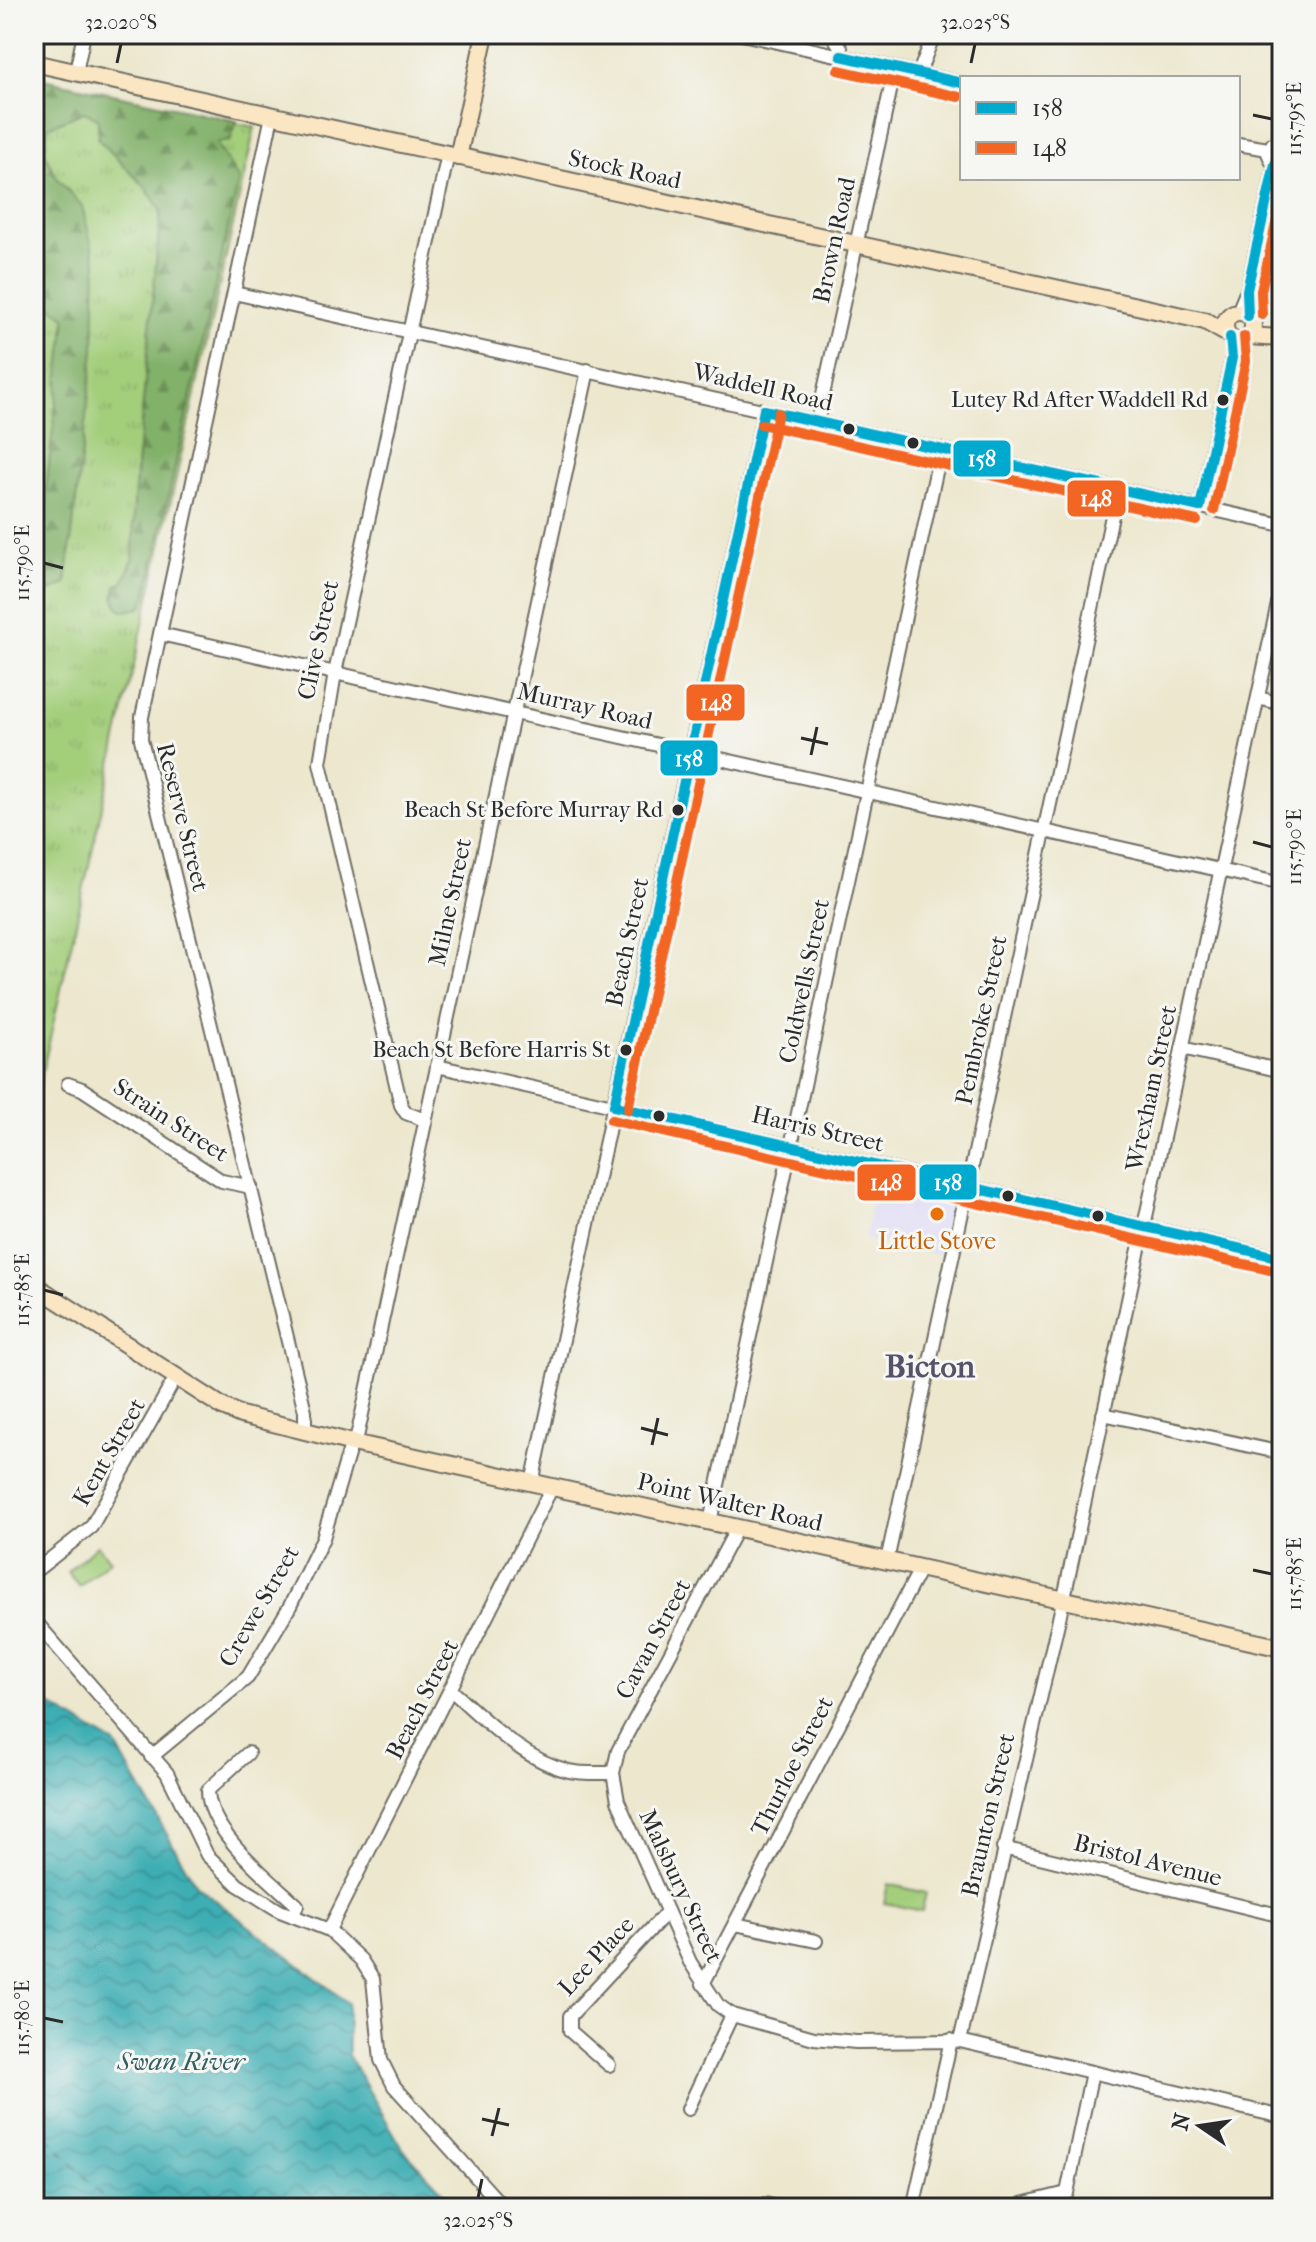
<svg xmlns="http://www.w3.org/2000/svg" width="1316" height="2242" viewBox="0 0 1316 2242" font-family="'IM FELL French Canon',serif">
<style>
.built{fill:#dad6f7}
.grass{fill:url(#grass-tufts);stroke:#677c52;stroke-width:2}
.forest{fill:url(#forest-firs);stroke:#566e4a;stroke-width:2}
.garden{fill:#a3ce7a;stroke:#677c52;stroke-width:2}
.water{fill:url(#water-waves);stroke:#346c70;stroke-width:2}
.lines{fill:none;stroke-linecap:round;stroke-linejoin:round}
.ferry{stroke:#325f62;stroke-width:2;stroke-dasharray:10 8;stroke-linecap:butt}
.street-casing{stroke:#6f6d64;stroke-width:16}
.secondary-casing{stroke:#6f6d64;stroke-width:20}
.street{stroke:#fff;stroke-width:12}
.secondary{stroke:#fbe6c3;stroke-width:16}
.bus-1-casing{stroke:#f6f6f2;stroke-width:16}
.bus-2-casing{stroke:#f6f6f2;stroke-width:16}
.bus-1{stroke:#00a9ce;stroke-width:10}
.bus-2{stroke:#f26522;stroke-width:10}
.ticks{fill:none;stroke:#2b2b2b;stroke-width:3}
.bus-dot{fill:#2b2b2b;stroke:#f6f6f2;stroke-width:3}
.food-dot{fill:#e8710a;stroke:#f6f6f2;stroke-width:3}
.labels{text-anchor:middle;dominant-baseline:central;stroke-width:6;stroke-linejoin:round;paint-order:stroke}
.bus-label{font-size:22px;fill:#2b2b2b;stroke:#f6f6f2;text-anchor:end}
.street-label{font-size:24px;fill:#2b2b2b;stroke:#f6f6f2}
.food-label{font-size:24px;fill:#c56008;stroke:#f6f6f2}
.water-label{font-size:26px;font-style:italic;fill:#325f62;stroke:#f6f6f2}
.district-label{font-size:32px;font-weight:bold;fill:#56526b;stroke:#f6f6f2}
.line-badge{stroke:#f6f6f2;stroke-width:3}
.badge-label{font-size:22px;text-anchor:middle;font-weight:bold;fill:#fff}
.neatline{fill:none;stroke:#2b2b2b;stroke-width:3}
.ticks-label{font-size:20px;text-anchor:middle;fill:#2b2b2b}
</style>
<defs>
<pattern id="grass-tufts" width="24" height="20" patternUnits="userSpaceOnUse" patternTransform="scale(2)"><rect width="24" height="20" fill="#a3ce7a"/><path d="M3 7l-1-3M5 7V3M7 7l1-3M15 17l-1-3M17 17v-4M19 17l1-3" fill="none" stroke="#8cb16a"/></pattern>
<pattern id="forest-firs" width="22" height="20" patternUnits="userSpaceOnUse" patternTransform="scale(2)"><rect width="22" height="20" fill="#82b16a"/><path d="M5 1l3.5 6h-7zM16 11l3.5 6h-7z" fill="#6b9057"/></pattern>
<pattern id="water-waves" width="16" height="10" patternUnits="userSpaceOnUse" patternTransform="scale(2)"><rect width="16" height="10" fill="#3daeb4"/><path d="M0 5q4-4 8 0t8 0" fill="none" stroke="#338e93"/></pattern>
</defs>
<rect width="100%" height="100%" fill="#f6f6f2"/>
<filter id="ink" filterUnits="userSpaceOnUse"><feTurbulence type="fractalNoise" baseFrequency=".0125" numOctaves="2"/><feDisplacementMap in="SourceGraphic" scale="16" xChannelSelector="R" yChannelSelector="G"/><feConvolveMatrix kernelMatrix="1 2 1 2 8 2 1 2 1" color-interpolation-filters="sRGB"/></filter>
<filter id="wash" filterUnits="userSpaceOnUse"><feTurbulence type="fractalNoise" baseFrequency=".006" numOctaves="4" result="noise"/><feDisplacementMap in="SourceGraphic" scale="32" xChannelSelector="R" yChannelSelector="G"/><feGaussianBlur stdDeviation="1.8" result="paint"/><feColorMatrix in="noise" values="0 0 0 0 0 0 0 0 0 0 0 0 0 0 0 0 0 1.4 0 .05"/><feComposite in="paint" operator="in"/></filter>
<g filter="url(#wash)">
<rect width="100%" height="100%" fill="#ece7cd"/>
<path class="built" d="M875 1183 950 1200 939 1255 865 1239Z"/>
<path class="grass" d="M34 81 255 127 34 1109Z"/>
<path class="forest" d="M34 77 237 121 230 141 216 143 239 180 146 597 141 608 124 611 118 607 114 597 116 585 123 583 133 559 134 499 161 210 144 186 98 139V118L84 112 48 127 45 152 56 177 82 206 96 263 94 351 66 584 46 593 37 566 66 318 52 307 34 315Z"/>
<g class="garden">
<path d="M97 1545 110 1560 79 1586 67 1572Z"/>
<path d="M888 1884 926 1893 922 1911 884 1903Z"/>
</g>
<path class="water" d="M34 1695 115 1744 196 1885 348 2003V2055L403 2149 458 2208H34Z"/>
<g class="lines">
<path class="ferry" d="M34 2122 113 2208"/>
</g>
</g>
<g filter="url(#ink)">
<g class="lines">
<g class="street-casing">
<g id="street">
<path d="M742 34 962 83"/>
<path d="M832 34 841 48V56"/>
<path d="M76 72 84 34"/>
<path d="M919 73 934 34"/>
<path d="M272 116 142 717 141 739 305 1411V1432"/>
<path d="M1238 144 1268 149"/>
<path d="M1281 165 1272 162 1268 153 1273 143 1282 140"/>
<path d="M234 293 1282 525"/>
<path d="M1247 293 1248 316"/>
<path d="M1238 312 1247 290 1275 164"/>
<path d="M817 422 895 69"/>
<path d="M1200 507 1232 358 1241 340"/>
<path d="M160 634 1282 884"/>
<path d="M1258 698 1282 704"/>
<path d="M1182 1048 1282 1071"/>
<path d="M437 1066 1282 1258"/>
<path d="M68 1084 82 1089 222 1181 251 1187"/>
<path d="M425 1120 406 1113 401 1105 320 763 335 673 448 154"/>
<path d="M1103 1414 1282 1453"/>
<path d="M532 1483 764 410"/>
<path d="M710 1522 941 449"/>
<path d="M737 1528 618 1751 613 1773 618 1801 690 1962 718 2005 732 2015 814 2038 856 2042 960 2041 1282 2117"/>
<path d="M887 1561 1118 488"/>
<path d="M34 1572 91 1527 176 1377"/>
<path d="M34 1620 167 1773 207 1855 238 1885 280 1911 329 1930 361 1960 373 1979 381 2060 394 2086 504 2208"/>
<path d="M451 1690C485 1720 523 1760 569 1771 582 1774 599 1773 613 1773"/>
<path d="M248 1753 208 1790C208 1832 268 1878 297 1905L293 1916"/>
<path d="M151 1757 248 1677 290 1606 323 1538 350 1448 357 1437 588 370"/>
<path d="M1003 1848 1282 1916"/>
<path d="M735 1924 816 1941"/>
<path d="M329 1930 552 1487"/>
<path d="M703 1984 920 1569"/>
<path d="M960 2041 1065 1593 1282 585"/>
<path d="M609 2065 570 2031V2016L667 1912"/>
<path d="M688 2109 732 2015"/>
<path d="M765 2204 781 2208"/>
<path d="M1022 2204 1067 2193 1092 2072"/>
<path d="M913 2208 951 2040"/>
</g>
</g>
<g class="secondary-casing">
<g id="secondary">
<path d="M34 63 1205 321 1226 333"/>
<path d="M458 157 485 34"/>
<circle cx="1239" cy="326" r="14"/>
<path d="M1248 336 1282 338"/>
<path d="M34 1285 223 1407 241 1415 353 1443 1282 1648"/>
</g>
</g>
<use href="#street" class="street"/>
<use href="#secondary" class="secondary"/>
<g class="bus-1-casing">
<g id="bus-1">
<path d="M841 56 962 83"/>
<path d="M1248 316 1247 290 1275 164"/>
<path d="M764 410 1200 507"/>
<path d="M1200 507 1232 358 1230 337"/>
<path d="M614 1106 764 410"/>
<path d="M614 1106 1282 1258"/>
</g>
</g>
<g class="bus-2-casing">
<g id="bus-2">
<path d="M838 70 959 97"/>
<path d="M1262 315 1261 291 1282 197"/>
<path d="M761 424 1197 521"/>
<path d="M1214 510 1246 361 1244 336"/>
<path d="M628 1109 778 413"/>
<path d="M611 1120 1279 1272"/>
</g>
</g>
<use href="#bus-1" class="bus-1"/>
<use href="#bus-2" class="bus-2"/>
</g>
</g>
<path class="ticks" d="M117 63 121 44M971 63 975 44M1253 115 1272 119M44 563 63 568M801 738 828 744M811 755 817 727M1253 842 1272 847M44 1290 63 1295M641 1428 668 1435M652 1445 658 1418M1253 1570 1272 1574M44 2018 63 2022M482 2119 509 2125M492 2136 499 2108M478 2198 482 2179"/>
<g class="bus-dot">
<circle cx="1223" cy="400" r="7"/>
<circle cx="849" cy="429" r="7"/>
<circle cx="913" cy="443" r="7"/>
<circle cx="678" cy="810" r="7"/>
<circle cx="626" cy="1050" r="7"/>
<circle cx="659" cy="1116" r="7"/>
<circle cx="1008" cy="1196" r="7"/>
<circle cx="1098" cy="1216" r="7"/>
</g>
<circle class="food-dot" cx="937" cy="1214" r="8"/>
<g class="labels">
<g class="bus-label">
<text x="1208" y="400">Lutey Rd After Waddell Rd</text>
<text x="663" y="810">Beach St Before Murray Rd</text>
<text x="611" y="1050">Beach St Before Harris St</text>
</g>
<g class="street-label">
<text transform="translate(625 169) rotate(12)">Stock Road</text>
<text transform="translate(834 240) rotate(-78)">Brown Road</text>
<text transform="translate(763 387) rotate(13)">Waddell Road</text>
<text transform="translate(318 640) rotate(-78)">Clive Street</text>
<text transform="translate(585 706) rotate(13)">Murray Road</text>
<text transform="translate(183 817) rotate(76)">Reserve Street</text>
<text transform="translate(450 902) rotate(-78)">Milne Street</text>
<text transform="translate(627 942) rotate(-78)">Beach Street</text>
<text transform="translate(804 981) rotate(-78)">Coldwells Street</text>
<text transform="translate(981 1020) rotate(-78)">Pembroke Street</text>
<text transform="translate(1151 1088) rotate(-78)">Wrexham Street</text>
<text transform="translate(171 1120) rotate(33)">Strain Street</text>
<text transform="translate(818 1129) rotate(13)">Harris Street</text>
<text transform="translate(109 1452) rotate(-60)">Kent Street</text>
<text transform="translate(730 1502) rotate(13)">Point Walter Road</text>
<text transform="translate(259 1606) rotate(-60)">Crewe Street</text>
<text transform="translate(653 1639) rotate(-62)">Cavan Street</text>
<text transform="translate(422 1699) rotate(-63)">Beach Street</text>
<text transform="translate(792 1766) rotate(-63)">Thurloe Street</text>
<text transform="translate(988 1815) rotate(-77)">Braunton Street</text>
<text transform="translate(1148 1860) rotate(14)">Bristol Avenue</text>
<text transform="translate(681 1886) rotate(65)">Malsbury Street</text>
<text transform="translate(596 1956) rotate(-47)">Lee Place</text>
</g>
<g class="food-label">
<text x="937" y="1241">Little Stove</text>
</g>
<g class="water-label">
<text x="181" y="2061">Swan River</text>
</g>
<g class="district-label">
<text x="930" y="1366">Bicton</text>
</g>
</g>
<g class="line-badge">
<rect x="952" y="439" width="60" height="39" rx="8" fill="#00a9ce"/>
<rect x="1066" y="479" width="61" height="39" rx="8" fill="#f26522"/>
<rect x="685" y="683" width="61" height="39" rx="8" fill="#f26522"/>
<rect x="659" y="739" width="60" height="38" rx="8" fill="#00a9ce"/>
<rect x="918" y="1163" width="60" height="38" rx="8" fill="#00a9ce"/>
<rect x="856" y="1163" width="61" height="39" rx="8" fill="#f26522"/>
</g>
<g class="badge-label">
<text x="982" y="466">158</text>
<text x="1096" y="506">148</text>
<text x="716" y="710">148</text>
<text x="689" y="766">158</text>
<text x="948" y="1190">158</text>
<text x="886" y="1190">148</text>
</g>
<rect width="1316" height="2242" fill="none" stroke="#f6f6f2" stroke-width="88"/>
<rect x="960" y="76" width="280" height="104" fill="#f6f6f2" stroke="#a5a5a2" stroke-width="2"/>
<rect x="976" y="102" width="40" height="12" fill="#00a9ce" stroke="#a5a5a2" stroke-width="2"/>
<text x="1032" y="116" font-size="24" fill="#2b2b2b">158</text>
<rect x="976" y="142" width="40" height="12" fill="#f26522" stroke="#a5a5a2" stroke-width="2"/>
<text x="1032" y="156" font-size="24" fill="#2b2b2b">148</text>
<g transform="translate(1200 2126) rotate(283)" stroke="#f6f6f2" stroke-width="6" paint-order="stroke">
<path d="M0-6L14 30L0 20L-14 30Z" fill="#2b2b2b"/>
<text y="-12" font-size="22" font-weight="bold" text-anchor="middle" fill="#2b2b2b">N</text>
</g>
<rect x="44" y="44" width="1228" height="2154" class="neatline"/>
<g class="ticks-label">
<text x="121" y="29">32.020°S</text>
<text x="975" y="29">32.025°S</text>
<text transform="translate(1294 119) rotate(-90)" y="7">115.795°E</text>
<text transform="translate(22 563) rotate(-90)" y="7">115.790°E</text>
<text transform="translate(1294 847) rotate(-90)" y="7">115.790°E</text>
<text transform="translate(22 1290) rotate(-90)" y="7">115.785°E</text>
<text transform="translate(1294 1574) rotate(-90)" y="7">115.785°E</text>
<text transform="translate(22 2018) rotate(-90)" y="7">115.780°E</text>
<text x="478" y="2227">32.025°S</text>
</g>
</svg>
